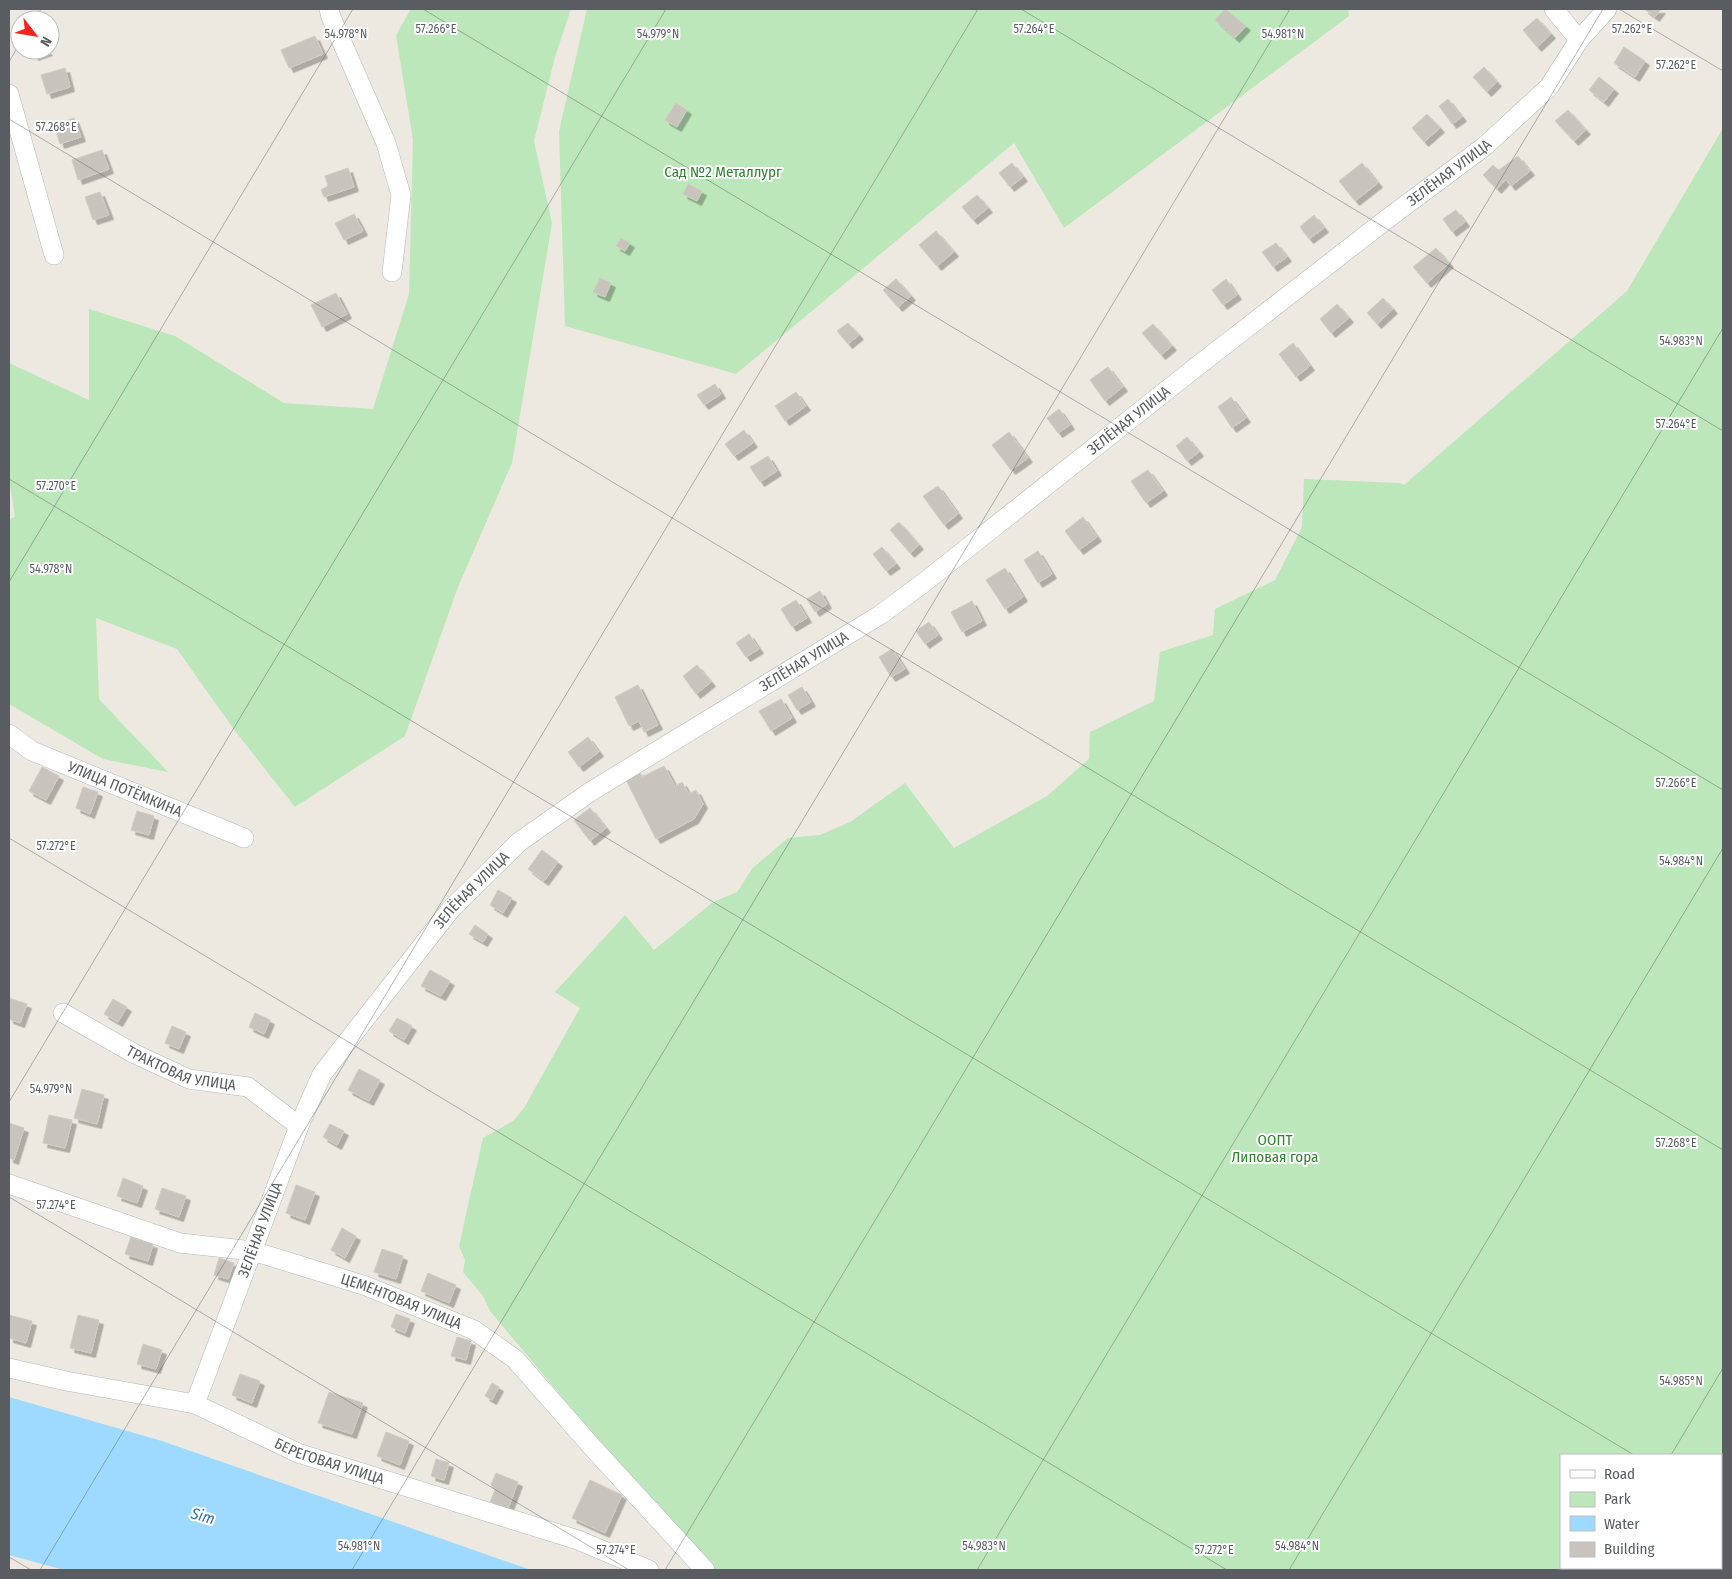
<svg xmlns="http://www.w3.org/2000/svg" width="1732" height="1579" viewBox="0 0 1732 1579" font-family="'Fira Sans Condensed',sans-serif">
<style>
.green{fill:#bce7ba;fill-rule:evenodd}
.water{fill:#9edaff}
.building{fill:#c8c4bd;stroke:#d2cbbe;filter:url(#shadow)}
.lines{fill:none;stroke-linecap:round;stroke-linejoin:round}
.street-casing{stroke:#b3b7bc;stroke-width:20}
.street{stroke:#fff;stroke-width:19}
.ticks{fill:none;stroke:#595d62;stroke-width:1;stroke-opacity:0.45}
.labels{text-anchor:middle;dominant-baseline:central;stroke-width:4;stroke-linejoin:round;paint-order:stroke}
.street-label{font-size:15px;fill:#595d62;stroke:#fff}
.park-label{font-size:15px;fill:#2f842e;stroke:#fff}
.water-label{font-size:16px;font-style:italic;fill:#3475ad;stroke:#fff}
.ticks-label{font-size:12px;text-anchor:middle;fill:#595d62;stroke:#fff;stroke-width:4;stroke-linejoin:round;paint-order:stroke}
</style>
<defs>
<filter id="shadow"><feDropShadow dx="4.5" dy="4.5" stdDeviation="0" flood-color="#0004"/></filter>
</defs>
<rect width="100%" height="100%" fill="#ede9e0"/>
<g class="green">
<path d="M411 9H571L555 57 534 141 552 223 512 463 458 587 405 736 295 807 235 731 177 649 96 618 99 699 168 772 103 759 9 704V519L15 517 9 480V363L89 400V309L175 336 284 403 373 409 409 294 413 140 396 35Z"/>
<path d="M587 9H1348L1349 16 1064 228 1014 143 736 374 565 326 559 131Z"/>
<path d="M1723 128V1570H707L490 1311 483 1296 463 1272 465 1260 459 1246 483 1138 513 1121 524 1108 580 1008 555 992 625 915 654 950 713 902 737 892 763 852 753 868 788 838 820 835 850 822 905 783 954 848 1047 796 1089 759 1090 732 1154 701 1160 652 1213 635 1215 609 1275 580 1302 527 1304 479 1400 483 1404 485 1627 291ZM1561 1455H1721V1568H1561Z"/>
</g>
<path class="water" d="M9 1397 162 1441 531 1570H64L9 1555Z"/>
<g class="building">
<path d="M1225 9 1246 26 1235 38 1215 20Z"/>
<path d="M1644 9H1661L1655 17Z"/>
<path d="M1537 18 1551 34 1537 47 1523 30Z"/>
<path d="M315 36 323 54 289 68 281 50Z"/>
<path d="M1624 47 1645 61 1635 77 1614 63Z"/>
<path d="M32 50H47L48 51 34 56Z"/>
<path d="M1484 67 1497 82 1487 92 1473 77Z"/>
<path d="M65 68 70 87 47 94 41 75Z"/>
<path d="M1599 77 1614 89 1604 102 1589 90Z"/>
<path d="M1448 99 1462 117 1452 124 1439 106Z"/>
<path d="M676 103 687 110 677 127 665 120Z"/>
<path d="M1568 110 1586 130 1574 141 1555 121Z"/>
<path d="M1427 114 1440 128 1424 142 1412 128Z"/>
<path d="M74 118 81 137 60 144 54 125Z"/>
<path d="M102 150 109 169 78 180 72 160Z"/>
<path d="M1518 156 1530 171 1511 186 1499 170Z"/>
<path d="M1012 163 1023 177 1010 187 999 173Z"/>
<path d="M1362 163 1378 183 1355 201 1339 181Z"/>
<path d="M1493 165 1507 178 1497 189 1483 175Z"/>
<path d="M348 168 354 187 324 197 321 190 328 186 325 176Z"/>
<path d="M688 184 702 191 697 201 683 194Z"/>
<path d="M100 192 109 215 93 220 85 197Z"/>
<path d="M977 195 988 208 973 220 962 207Z"/>
<path d="M1456 210 1465 222 1452 232 1443 219Z"/>
<path d="M354 214 363 231 344 240 335 223Z"/>
<path d="M1314 215 1324 228 1309 239 1300 227Z"/>
<path d="M936 231 954 252 937 266 919 245Z"/>
<path d="M621 238 630 243 625 251 616 246Z"/>
<path d="M1276 243 1287 257 1273 267 1262 252Z"/>
<path d="M1436 248 1449 263 1427 283 1413 267Z"/>
<path d="M600 278 611 283 605 297 593 292Z"/>
<path d="M896 279 911 296 898 307 883 290Z"/>
<path d="M1226 279 1237 295 1223 305 1212 290Z"/>
<path d="M336 293 347 314 322 327 311 305Z"/>
<path d="M1383 298 1393 309 1377 324 1367 313Z"/>
<path d="M1337 304 1349 318 1331 333 1320 319Z"/>
<path d="M848 323 859 335 848 344 837 331Z"/>
<path d="M1153 324 1172 346 1161 355 1142 333Z"/>
<path d="M1293 343 1310 366 1296 377 1279 354Z"/>
<path d="M1108 367 1123 387 1105 401 1090 380Z"/>
<path d="M715 384 721 394 704 405 697 395Z"/>
<path d="M796 392 806 406 785 421 775 406Z"/>
<path d="M1231 397 1246 418 1232 428 1218 407Z"/>
<path d="M1059 409 1070 425 1058 433 1047 418Z"/>
<path d="M744 430 753 443 734 456 725 444Z"/>
<path d="M1009 432 1028 458 1011 470 992 445Z"/>
<path d="M1187 437 1199 452 1187 461 1176 446Z"/>
<path d="M768 456 777 471 760 482 750 467Z"/>
<path d="M1148 470 1163 491 1146 503 1131 481Z"/>
<path d="M938 486 958 514 944 525 923 496Z"/>
<path d="M1083 517 1097 537 1079 550 1065 531Z"/>
<path d="M899 522 919 545 910 553 890 530Z"/>
<path d="M882 547 896 564 886 571 873 554Z"/>
<path d="M1038 551 1052 574 1038 583 1024 560Z"/>
<path d="M1005 568 1023 597 1005 609 986 580Z"/>
<path d="M820 591 827 604 815 612 807 599Z"/>
<path d="M796 600 807 618 792 627 781 609Z"/>
<path d="M972 601 982 621 962 632 951 612Z"/>
<path d="M929 622 938 635 925 644 916 631Z"/>
<path d="M749 634 759 649 746 657 736 643Z"/>
<path d="M892 649 905 669 891 677 879 657Z"/>
<path d="M697 665 711 682 696 694 683 676Z"/>
<path d="M638 685 658 725 644 732 639 721 629 726 615 697Z"/>
<path d="M802 687 811 702 797 710 788 695Z"/>
<path d="M781 699 792 718 771 731 759 711Z"/>
<path d="M588 737 599 752 579 767 568 752Z"/>
<path d="M664 766 675 786 682 782 689 794 696 790 703 804 694 819 656 839 625 778 639 771 642 777Z"/>
<path d="M42 767 59 776 46 800 29 791Z"/>
<path d="M83 787 98 792 90 814 76 808Z"/>
<path d="M590 808 606 828 590 841 574 820Z"/>
<path d="M137 811 154 816 149 835 131 830Z"/>
<path d="M542 850 558 862 544 881 528 869Z"/>
<path d="M498 890 512 898 503 913 490 905Z"/>
<path d="M475 925 488 934 483 942 469 934Z"/>
<path d="M430 970 450 981 441 996 421 986Z"/>
<path d="M9 998 27 1004 20 1023 9 1019Z"/>
<path d="M113 999 127 1007 118 1022 104 1014Z"/>
<path d="M255 1013 270 1020 264 1034 249 1027Z"/>
<path d="M397 1018 412 1026 404 1040 389 1031Z"/>
<path d="M172 1026 186 1032 179 1049 165 1043Z"/>
<path d="M359 1069 380 1080 369 1101 348 1090Z"/>
<path d="M82 1089 104 1095 97 1124 74 1118Z"/>
<path d="M49 1115 72 1120 65 1148 43 1143Z"/>
<path d="M9 1123 24 1128 14 1160 9 1158Z"/>
<path d="M330 1124 344 1131 337 1145 323 1137Z"/>
<path d="M123 1178 143 1186 137 1203 117 1196Z"/>
<path d="M296 1185 315 1192 305 1220 286 1213Z"/>
<path d="M162 1188 186 1196 179 1217 155 1209Z"/>
<path d="M342 1228 356 1236 345 1258 331 1250Z"/>
<path d="M131 1237 153 1244 148 1261 125 1254Z"/>
<path d="M382 1249 403 1256 396 1279 374 1272Z"/>
<path d="M219 1258 234 1263 228 1279 214 1275Z"/>
<path d="M428 1273 456 1285 449 1303 421 1291Z"/>
<path d="M396 1314 410 1319 405 1333 391 1327Z"/>
<path d="M9 1315 32 1321 26 1343 9 1338Z"/>
<path d="M78 1315 99 1320 91 1353 70 1348Z"/>
<path d="M457 1337 471 1341 466 1360 451 1356Z"/>
<path d="M143 1344 162 1350 156 1369 137 1364Z"/>
<path d="M240 1374 260 1381 252 1403 232 1395Z"/>
<path d="M492 1383 499 1387 492 1400 485 1396Z"/>
<path d="M329 1392 363 1403 352 1434 318 1423Z"/>
<path d="M386 1432 409 1441 400 1465 377 1456Z"/>
<path d="M436 1459 449 1463 444 1480 431 1476Z"/>
<path d="M496 1473 518 1482 508 1509 490 1502 495 1490 491 1485Z"/>
<path d="M590 1480 622 1495 605 1533 572 1518Z"/>
</g>
<g class="lines">
<g class="street-casing">
<g id="street">
<path d="M329 9 331 17 386 143 401 195 392 272"/>
<path d="M1554 9 1579 40"/>
<path d="M9 94 54 255"/>
<path id="s1" d="M9 734 32 751 244 838"/>
<path id="s2" d="M63 1013 135 1054 189 1079 248 1087 299 1126"/>
<path id="s3" d="M9 1184 180 1243 253 1251 366 1286 474 1330 515 1359 593 1448 705 1570"/>
<path id="s4" d="M9 1368 66 1381 195 1404 298 1453 578 1540 649 1570"/>
<path id="s5" d="M195 1404 299 1126 322 1074 451 909 519 842 590 792 880 615 922 584 1200 364 1387 219 1485 146 1549 87 1579 40 1607 9"/>
</g>
</g>
<use href="#street" class="street"/>
</g>
<path class="ticks" d="M423 9 1723 790M1021 9 1723 431M1619 9 1723 71M34 20 41 9M9 62 20 43M9 119 1723 1150M9 479 1634 1455M9 582 353 9M9 838 1227 1570M9 1102 666 9M9 1197 629 1570M1671 1455 1723 1368M1721 1507 1723 1509M9 1557 31 1570M40 1570 978 9M352 1570 1290 9M665 1570 1603 9M977 1570 1723 328M1289 1570 1723 848M1602 1570 1603 1568"/>
<g class="labels">
<g class="street-label">
<text stroke="none"><textPath href="#s5" startOffset="1806">ЗЕЛЁНАЯ УЛИЦА</textPath></text>
<text stroke="none"><textPath href="#s5" startOffset="1401">ЗЕЛЁНАЯ УЛИЦА</textPath></text>
<text stroke="none"><textPath href="#s5" startOffset="996">ЗЕЛЁНАЯ УЛИЦА</textPath></text>
<text stroke="none"><textPath href="#s1" startOffset="129">УЛИЦА ПОТЁМКИНА</textPath></text>
<text stroke="none"><textPath href="#s5" startOffset="591">ЗЕЛЁНАЯ УЛИЦА</textPath></text>
<text stroke="none"><textPath href="#s2" startOffset="132">ТРАКТОВАЯ УЛИЦА</textPath></text>
<text stroke="none"><textPath href="#s5" startOffset="186">ЗЕЛЁНАЯ УЛИЦА</textPath></text>
<text stroke="none"><textPath href="#s3" startOffset="411">ЦЕМЕНТОВАЯ УЛИЦА</textPath></text>
<text stroke="none"><textPath href="#s4" startOffset="336">БЕРЕГОВАЯ УЛИЦА</textPath></text>
</g>
<g class="park-label">
<text x="723" y="172">Сад №2 Металлург</text>
<text x="1275" y="1140">ООПТ<tspan x="1275" dy="17">Липовая гора</tspan></text>
</g>
<g class="water-label">
<text transform="translate(203 1516) rotate(16)">Sim</text>
</g>
</g>
<g class="ticks-label">
<text x="436" y="33">57.266°E</text>
<text x="1034" y="33">57.264°E</text>
<text x="1632" y="33">57.262°E</text>
<text x="658" y="38">54.979°N</text>
<text x="1283" y="38">54.981°N</text>
<text x="346" y="38">54.978°N</text>
<text x="1676" y="69">57.262°E</text>
<text x="56" y="131">57.268°E</text>
<text x="1681" y="345">54.983°N</text>
<text x="1676" y="428">57.264°E</text>
<text x="56" y="490">57.270°E</text>
<text x="51" y="573">54.978°N</text>
<text x="1676" y="787">57.266°E</text>
<text x="56" y="850">57.272°E</text>
<text x="1681" y="865">54.984°N</text>
<text x="51" y="1093">54.979°N</text>
<text x="1676" y="1147">57.268°E</text>
<text x="56" y="1209">57.274°E</text>
<text x="1681" y="1385">54.985°N</text>
<text x="359" y="1550">54.981°N</text>
<text x="984" y="1550">54.983°N</text>
<text x="1297" y="1550">54.984°N</text>
<text x="616" y="1554">57.274°E</text>
<text x="1214" y="1554">57.272°E</text>
</g>
<rect width="1732" height="1579" fill="none" stroke="#595d62" stroke-width="20"/>
<rect x="1560" y="1454" width="162" height="115" fill="#ffffff" stroke="#bdbec0"/>
<rect x="1570" y="1470" width="25" height="8" fill="#ffffff" stroke="#bdbec0"/>
<text x="1604" y="1479" font-size="15" fill="#595d62">Road</text>
<rect x="1570" y="1492" width="25" height="15" fill="#bce7ba" stroke="#bdbec0"/>
<text x="1604" y="1504" font-size="15" fill="#595d62">Park</text>
<rect x="1570" y="1516" width="25" height="15" fill="#9edaff" stroke="#bdbec0"/>
<text x="1604" y="1529" font-size="15" fill="#595d62">Water</text>
<rect x="1570" y="1542" width="25" height="15" fill="#c8c4bd" stroke="#bdbec0"/>
<text x="1604" y="1554" font-size="15" fill="#595d62">Building</text>
<g transform="translate(35 35) rotate(121)"><circle r="24" fill="#ffffff" stroke="#bdbec0"/>
<path d="M0-4L9 19L0 12L-9 19Z" fill="#f3241f"/>
<text y="-8" font-size="14" font-weight="bold" text-anchor="middle" fill="#595d62">N</text>
</g>
</svg>
